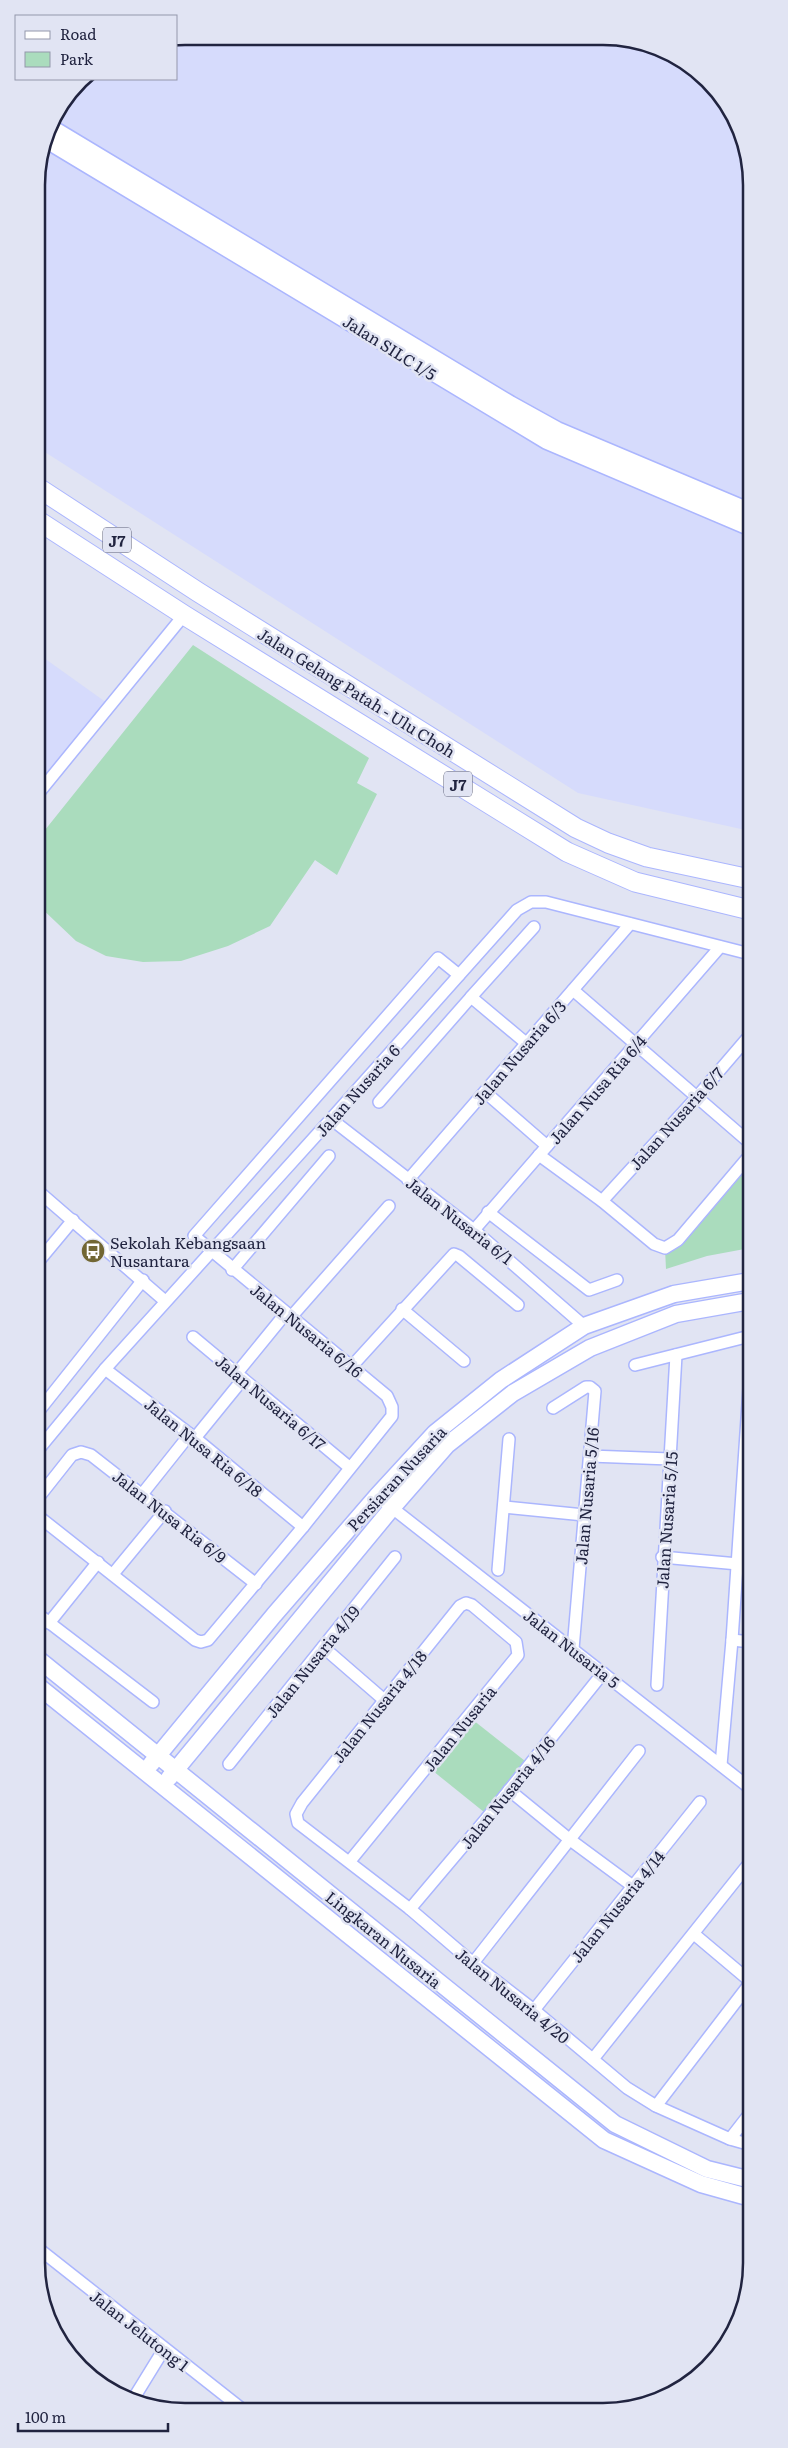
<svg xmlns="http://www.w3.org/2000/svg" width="788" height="2448" viewBox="0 0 788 2448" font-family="Literata,serif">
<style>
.built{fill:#d6dbfc}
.green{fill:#aadcbd}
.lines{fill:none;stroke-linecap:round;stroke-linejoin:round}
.street-casing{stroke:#abb6fe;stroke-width:14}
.secondary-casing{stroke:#abb6fe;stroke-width:19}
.primary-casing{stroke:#abb6fe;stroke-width:21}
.street{stroke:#fff;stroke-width:11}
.secondary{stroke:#fff;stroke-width:16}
.primary{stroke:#fff;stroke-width:19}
.labels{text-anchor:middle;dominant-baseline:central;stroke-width:5;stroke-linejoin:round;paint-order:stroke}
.shield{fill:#e1e4f3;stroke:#5b5e76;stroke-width:1}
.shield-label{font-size:15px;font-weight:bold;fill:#212440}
.street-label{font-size:16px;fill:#212440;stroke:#e1e4f3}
.poi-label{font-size:16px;fill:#212440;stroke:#e1e4f3;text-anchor:start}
.rim{fill:none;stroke:#212440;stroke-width:2.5}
</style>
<rect width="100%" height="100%" fill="#e1e4f3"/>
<g class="built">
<path d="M185 36 633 39 677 56 708 80 736 119 749 156 750 831 578 793 37 447V175L48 128 81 79H176V38Z"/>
<path d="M37 653 107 703 37 787Z"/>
</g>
<g class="green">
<path d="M193 645 369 758 357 783 377 794 337 875 315 860 270 926 228 946 181 961 143 962 106 956 76 941 37 904V840Z"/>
<path d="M749 1162 750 1248 707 1256 666 1269 665 1249Z"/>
<path d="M473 1720 525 1761 484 1812 433 1771Z"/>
</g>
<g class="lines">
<g class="street-casing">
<g id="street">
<path d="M37 795 184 615"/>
<path d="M573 990 750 1143"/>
<path d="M526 1043 471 997 534 927"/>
<path d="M485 1092 547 1146"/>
<path d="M379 1102 471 997"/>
<path d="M331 1119 474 1230 584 1326"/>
<path d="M539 1155 602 1201 654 1244 665 1248 678 1240 750 1155"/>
<path d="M408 1180 630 924"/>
<path d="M38 1191 165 1301"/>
<path d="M602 1201 696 1098 750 1035"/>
<path d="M488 1212 589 1290 617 1280"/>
<path d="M474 1230 720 947"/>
<path d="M38 1262 73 1220"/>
<path d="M232 1270 329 1156"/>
<path d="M402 1309 464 1361"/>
<path d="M291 1317 389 1206"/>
<path d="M193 1337 349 1467"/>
<path d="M635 1365 750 1336"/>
<path d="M352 1366 454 1254 459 1256 518 1305"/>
<path d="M105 1369 195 1438 303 1527"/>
<path d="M237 1373 286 1313"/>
<path d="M553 1408 586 1387H590L595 1391 573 1649"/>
<path d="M38 1412 143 1280"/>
<path d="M195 1438 243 1379"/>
<path d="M38 1450 105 1369 331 1119 517 910 531 902H546L750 954"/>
<path d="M590 1456 670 1459"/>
<path d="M143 1493 190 1434"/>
<path d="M377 1496 751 1789"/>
<path d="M38 1498 72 1455 81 1452 91 1455 256 1584"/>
<path d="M504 1507 584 1515"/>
<path d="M38 1516 195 1640 201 1642 208 1640 303 1527 392 1416V1407L387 1396 194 1236 438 958 459 975"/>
<path d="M662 1557 738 1564"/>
<path d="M498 1570 509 1439"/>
<path d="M113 1574 165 1511"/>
<path d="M38 1614 153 1702"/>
<path d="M49 1623 98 1562"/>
<path d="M732 1640 751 1642"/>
<path d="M323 1647 383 1699"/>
<path d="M657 1685 676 1355"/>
<path d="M229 1764 395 1557"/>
<path d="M721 1765 732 1640 750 1374"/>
<path d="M509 1790 569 1839 634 1887"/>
<path d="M350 1861 518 1655 516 1642 472 1605 466 1603 460 1606 302 1803 296 1814 298 1823 410 1909 473 1963 534 2010 627 2088 656 2106 730 2139 751 2145"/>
<path d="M410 1909 486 1819 603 1673"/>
<path d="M694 1934 751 1982"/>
<path d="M473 1963 639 1751"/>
<path d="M534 2010 700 1802"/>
<path d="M593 2059 751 1861"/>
<path d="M656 2106 751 1982"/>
<path d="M730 2139 751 2112"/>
<path d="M39 2249 242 2409"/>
<path d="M132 2401 164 2349"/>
</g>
</g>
<g class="secondary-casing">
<g id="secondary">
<path d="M48 126 510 404 557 430 749 511"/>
<path d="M45 139 547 441 749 527"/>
<path d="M38 1659 615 2124 707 2169 751 2180"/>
<path d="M38 1686 604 2140 701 2184 751 2198"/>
<path d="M151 1764 274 1615 377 1496 435 1433 501 1380 584 1326 674 1294 750 1281"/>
<path d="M169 1778 392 1508 447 1445 513 1393 590 1348 676 1314 750 1301"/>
</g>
</g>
<g class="primary-casing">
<g id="primary">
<path d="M37 487 198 592 576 828 608 843 647 857 750 879"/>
<path d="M37 520 184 615 567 852 635 882 750 910"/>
</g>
</g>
<use href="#street" class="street"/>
<use href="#secondary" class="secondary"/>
<use href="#primary" class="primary"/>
</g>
<defs>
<g id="bus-disc" transform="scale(1.25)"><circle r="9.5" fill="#726734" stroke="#e1e4f3"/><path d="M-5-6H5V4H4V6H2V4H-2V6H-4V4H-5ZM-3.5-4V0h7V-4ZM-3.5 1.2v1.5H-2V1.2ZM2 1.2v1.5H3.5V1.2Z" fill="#fff"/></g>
</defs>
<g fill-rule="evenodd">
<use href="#bus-disc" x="93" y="1251"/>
</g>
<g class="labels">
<g class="shield">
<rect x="103" y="527.5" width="28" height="25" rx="4"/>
<rect x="444" y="771.5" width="28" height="25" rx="4"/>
</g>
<g class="shield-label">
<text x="117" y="540">J7</text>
<text x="458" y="784">J7</text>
</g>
<g class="street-label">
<text transform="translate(390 347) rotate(32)">Jalan SILC 1/5</text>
<text transform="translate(357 692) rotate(32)">Jalan Gelang Patah - Ulu Choh</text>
<text transform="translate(519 1052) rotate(-49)">Jalan Nusaria 6/3</text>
<text transform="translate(597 1089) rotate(-49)">Jalan Nusa Ria 6/4</text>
<text transform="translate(357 1090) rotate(-48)">Jalan Nusaria 6</text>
<text transform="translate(676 1118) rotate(-48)">Jalan Nusaria 6/7</text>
<text transform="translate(460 1220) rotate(38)">Jalan Nusaria 6/1</text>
<text transform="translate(307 1330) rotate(39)">Jalan Nusaria 6/16</text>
<text transform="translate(271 1402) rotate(40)">Jalan Nusaria 6/17</text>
<text transform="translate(204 1447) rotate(39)">Jalan Nusa Ria 6/18</text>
<text transform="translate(396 1478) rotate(-47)">Persiaran Nusaria</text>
<text transform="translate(586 1496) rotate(-85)">Jalan Nusaria 5/16</text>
<text transform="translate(170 1516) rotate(38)">Jalan Nusa Ria 6/9</text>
<text transform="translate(666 1520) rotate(-86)">Jalan Nusaria 5/15</text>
<text transform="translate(572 1648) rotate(38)">Jalan Nusaria 5</text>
<text transform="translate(312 1661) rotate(-51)">Jalan Nusaria 4/19</text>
<text transform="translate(379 1706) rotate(-51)">Jalan Nusaria 4/18</text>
<text transform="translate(459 1728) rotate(-51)">Jalan Nusaria</text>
<text transform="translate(507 1792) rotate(-51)">Jalan Nusaria 4/16</text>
<text transform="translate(617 1906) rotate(-51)">Jalan Nusaria 4/14</text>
<text transform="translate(384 1939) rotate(39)">Lingkaran Nusaria</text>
<text transform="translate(513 1995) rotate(39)">Jalan Nusaria 4/20</text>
<text transform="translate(140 2330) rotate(38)">Jalan Jelutong 1</text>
</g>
<g class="poi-label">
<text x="110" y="1242">Sekolah Kebangsaan<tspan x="110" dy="18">Nusantara</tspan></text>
</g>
</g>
<path d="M0 0H788V2448H0ZM185 45H603A140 140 0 0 1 743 185V2263A140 140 0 0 1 603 2403H185A140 140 0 0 1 45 2263V185A140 140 0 0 1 185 45Z" fill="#e1e4f3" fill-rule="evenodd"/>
<path class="rim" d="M185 45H603A140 140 0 0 1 743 185V2263A140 140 0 0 1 603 2403H185A140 140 0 0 1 45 2263V185A140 140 0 0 1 185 45Z"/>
<rect x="15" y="15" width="162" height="65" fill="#e1e4f3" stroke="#9497ab"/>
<rect x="25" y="31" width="25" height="8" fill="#ffffff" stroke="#9497ab"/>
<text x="60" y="40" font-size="15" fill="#212440">Road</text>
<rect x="25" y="52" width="25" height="15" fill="#aadcbd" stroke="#9497ab"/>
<text x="60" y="65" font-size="15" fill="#212440">Park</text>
<path d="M18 2423v8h150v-8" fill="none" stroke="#212440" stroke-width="2.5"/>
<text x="25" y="2423" font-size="15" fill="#212440" stroke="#e1e4f3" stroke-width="4" paint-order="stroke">100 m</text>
</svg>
